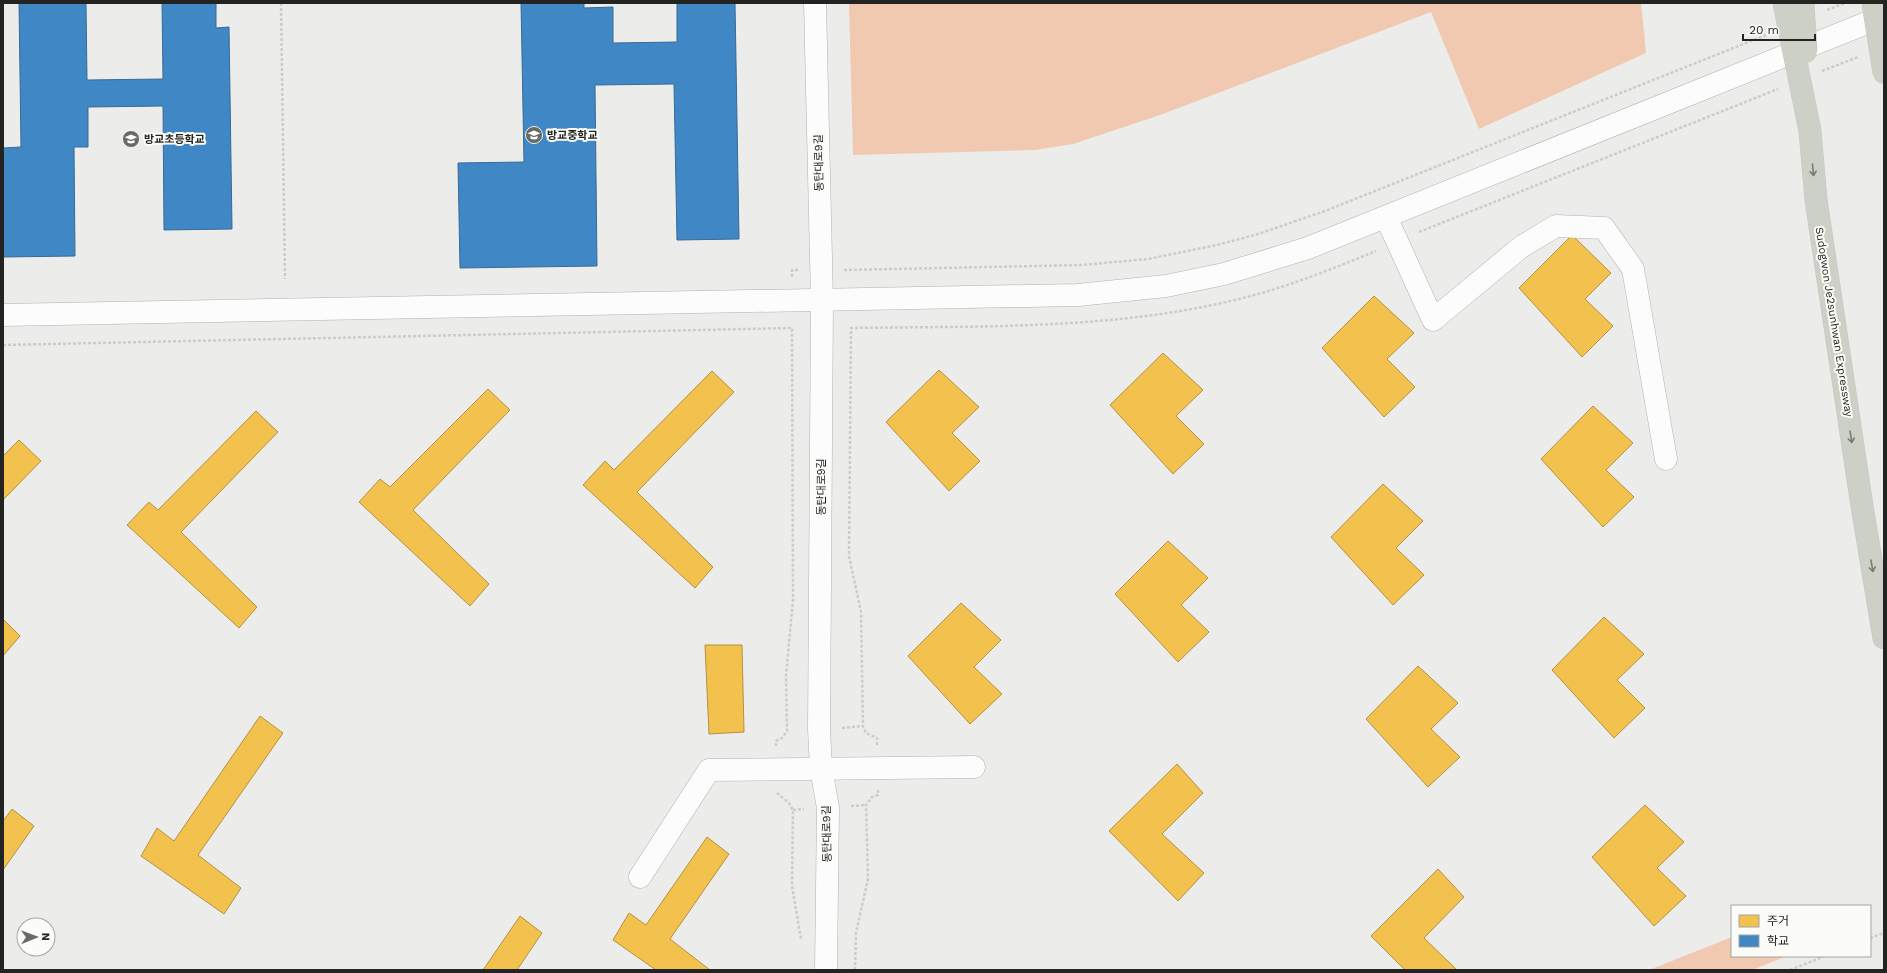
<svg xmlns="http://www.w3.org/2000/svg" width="1887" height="973" viewBox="0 0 1887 973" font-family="'Work Sans','Noto Sans KR',sans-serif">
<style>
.green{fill:#f0c9b0}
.homes{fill:#f2c14e;stroke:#b49241}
.schools{fill:#3f88c5;stroke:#376a94}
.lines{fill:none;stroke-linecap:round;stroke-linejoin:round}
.minor-casing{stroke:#b1b1b0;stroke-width:23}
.highway-casing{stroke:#c8c8c7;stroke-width:23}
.path{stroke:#cccccb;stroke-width:2.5;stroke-dasharray:3 2;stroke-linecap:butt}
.minor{stroke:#fcfcfc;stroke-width:22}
.highway{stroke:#ccd0c6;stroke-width:22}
.highway-bridge-casing{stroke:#c8c8c7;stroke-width:23;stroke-linecap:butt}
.highway-bridge{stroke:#ccd0c6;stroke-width:22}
.oneway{stroke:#787a74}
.labels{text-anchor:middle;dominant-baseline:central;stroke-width:4;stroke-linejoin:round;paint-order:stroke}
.poi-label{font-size:11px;font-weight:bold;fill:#232322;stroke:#fbfbf7;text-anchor:start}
.street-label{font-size:11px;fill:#232322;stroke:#fbfbf7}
</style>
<rect width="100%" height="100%" fill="#ececeb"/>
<g class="green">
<path d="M849 3H1641L1646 53 1479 129 1431 12 1160 115 1073 144 1035 150 853 155Z"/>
<path d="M1732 937V956H1787L1752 970H1649Z"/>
</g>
<g class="homes">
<path d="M1572 235 1611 273 1585 299 1613 326 1582 357 1519 288Z"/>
<path d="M1374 296 1414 333 1387 359 1415 387 1384 417 1322 348Z"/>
<path d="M1163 353 1203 390 1176 416 1204 444 1173 474 1110 405Z"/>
<path d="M939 370 979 407 952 433 980 461 949 491 886 422Z"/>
<path d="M712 371 734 392 637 492 713 567 695 588 583 485 605 461 614 470Z"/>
<path d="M488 389 510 410 413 510 489 584 470 606 359 502 380 479 390 487Z"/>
<path d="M1593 406 1633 443 1606 470 1634 497 1603 527 1541 459Z"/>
<path d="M256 411 278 432 181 532 257 607 239 628 127 525 149 502 158 510Z"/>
<path d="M19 440 41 461 3 500V456Z"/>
<path d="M1383 484 1423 521 1396 548 1424 575 1393 605 1331 537Z"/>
<path d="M1168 541 1208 578 1181 605 1209 632 1178 662 1115 594Z"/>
<path d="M961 603 1001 640 974 667 1002 694 970 724 908 656Z"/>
<path d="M1604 617 1644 654 1617 680 1645 708 1614 738 1552 670Z"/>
<path d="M3 619 20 636 3 656Z"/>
<path d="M705 645H742L744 732 709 734Z"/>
<path d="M1418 666 1458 703 1431 729 1460 757 1428 787 1366 719Z"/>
<path d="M260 716 283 733 198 855 241 888 224 914 141 856 157 828 174 841Z"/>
<path d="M1177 764 1203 793 1162 834 1204 873 1178 901 1109 831Z"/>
<path d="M1645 805 1684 842 1657 868 1686 896 1654 926 1592 857Z"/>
<path d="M12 809 34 826 3 870V821Z"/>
<path d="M707 837 729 854 670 939 710 970H656L613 940 629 913 646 925Z"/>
<path d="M1438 869 1464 897 1424 938 1457 970H1405L1371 936Z"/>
<path d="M520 916 542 933 517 970H483Z"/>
</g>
<g class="schools">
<path d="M19 3H86L87 80 163 79 162 3H216V28L229 27 232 229 164 230 163 106 88 107V147H74L75 256 3 257V148L21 147Z"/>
<path d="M521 3H584V8L613 7V43L677 42V3H735L739 239 677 240 674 84 595 85 597 266 460 268 458 163 524 162Z"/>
</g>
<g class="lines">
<g class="minor-casing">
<g id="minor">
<path d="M815 3 822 301 819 729 821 768 828 808 826 970"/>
<path d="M1386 217 1433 320 1521 247 1556 226 1604 228 1633 269 1666 459"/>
<path d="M3 315 1078 295 1166 286 1224 274 1308 248 1884 16"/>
<path d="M640 877 709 770 974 767"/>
</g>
</g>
<g class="highway-casing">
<path id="highway" d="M1810 131 1816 200 1862 506 1884 638"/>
</g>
<g class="path">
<path d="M281 3 285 279"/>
<path d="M1827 10 1845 3"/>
<path d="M1822 71 1858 57"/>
<path d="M1419 232 1778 89"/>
<path d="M844 270 1082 265 1148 259 1217 245 1258 234 1325 211 1766 35"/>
<path d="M792 277V270H799"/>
<path d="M3 345 792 328 793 600 786 675 787 731 782 738 776 741V746"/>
<path d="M842 728 863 726"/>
<path d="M877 745V738L866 733 863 726 861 612 849 556 851 328C980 326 1113 330 1239 299 1285 288 1332 269 1376 251"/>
<path d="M777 793 789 803 793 810 792 886 801 939"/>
<path d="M851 806 866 805"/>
<path d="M793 810 804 809"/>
<path d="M1870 938 1884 933"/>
<path d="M855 970 856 933 868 879 866 805 872 797 878 795V790"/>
<path d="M1790 970 1825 956"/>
</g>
<use href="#minor" class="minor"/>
<use href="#highway" class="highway"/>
<g class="highway-bridge-casing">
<g id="highway-bridge">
<path d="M1784 3 1810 131"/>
<path d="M1803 3 1806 52"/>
<path d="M1873 3 1884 73"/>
</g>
</g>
<use href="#highway-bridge" class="highway-bridge"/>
</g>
<defs><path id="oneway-shaft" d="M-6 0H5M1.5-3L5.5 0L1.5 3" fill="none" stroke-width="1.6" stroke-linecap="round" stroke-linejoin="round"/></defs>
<g class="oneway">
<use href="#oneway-shaft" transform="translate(1813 170) rotate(85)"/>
<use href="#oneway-shaft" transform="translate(1851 437) rotate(81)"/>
<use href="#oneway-shaft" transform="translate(1872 566) rotate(80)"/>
</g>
<defs>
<g id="school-disc" transform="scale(0.9)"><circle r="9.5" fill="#696968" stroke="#fbfbf7"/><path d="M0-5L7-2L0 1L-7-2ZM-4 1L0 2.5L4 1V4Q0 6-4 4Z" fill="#fff"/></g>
</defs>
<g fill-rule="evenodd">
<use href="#school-disc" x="534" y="135"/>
<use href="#school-disc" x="131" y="139"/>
</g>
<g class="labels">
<g class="poi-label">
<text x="547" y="135">방교중학교</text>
<text x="144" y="139">방교초등학교</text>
</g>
<g class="street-label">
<text transform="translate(819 163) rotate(-91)">동탄대로9길</text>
<text transform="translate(1834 322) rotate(81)">Sudogwon Je2sunhwan Expressway</text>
<text transform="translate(821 487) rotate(-90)">동탄대로9길</text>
<text transform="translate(827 834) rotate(-91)">동탄대로9길</text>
</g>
</g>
<rect width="1887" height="973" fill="none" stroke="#232322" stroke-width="8"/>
<rect x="1731" y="905" width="140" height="52" fill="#fbfbf7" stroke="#a5a5a2"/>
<rect x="1739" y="915" width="20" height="12" fill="#f2c14e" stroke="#a5a5a2"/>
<text x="1767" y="925" font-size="12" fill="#232322">주거</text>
<rect x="1739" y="935" width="20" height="12" fill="#3f88c5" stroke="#a5a5a2"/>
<text x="1767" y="945" font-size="12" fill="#232322">학교</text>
<g transform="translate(36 937) rotate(89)"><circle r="19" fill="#fbfbf7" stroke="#a5a5a2"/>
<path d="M0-3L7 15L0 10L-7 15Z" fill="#696968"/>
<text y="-6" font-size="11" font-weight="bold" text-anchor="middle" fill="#232322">N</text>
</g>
<path d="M1743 34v6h72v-6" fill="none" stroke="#232322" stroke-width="2"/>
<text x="1749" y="34" font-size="12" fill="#232322" stroke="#fbfbf7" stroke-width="3" paint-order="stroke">20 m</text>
</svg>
